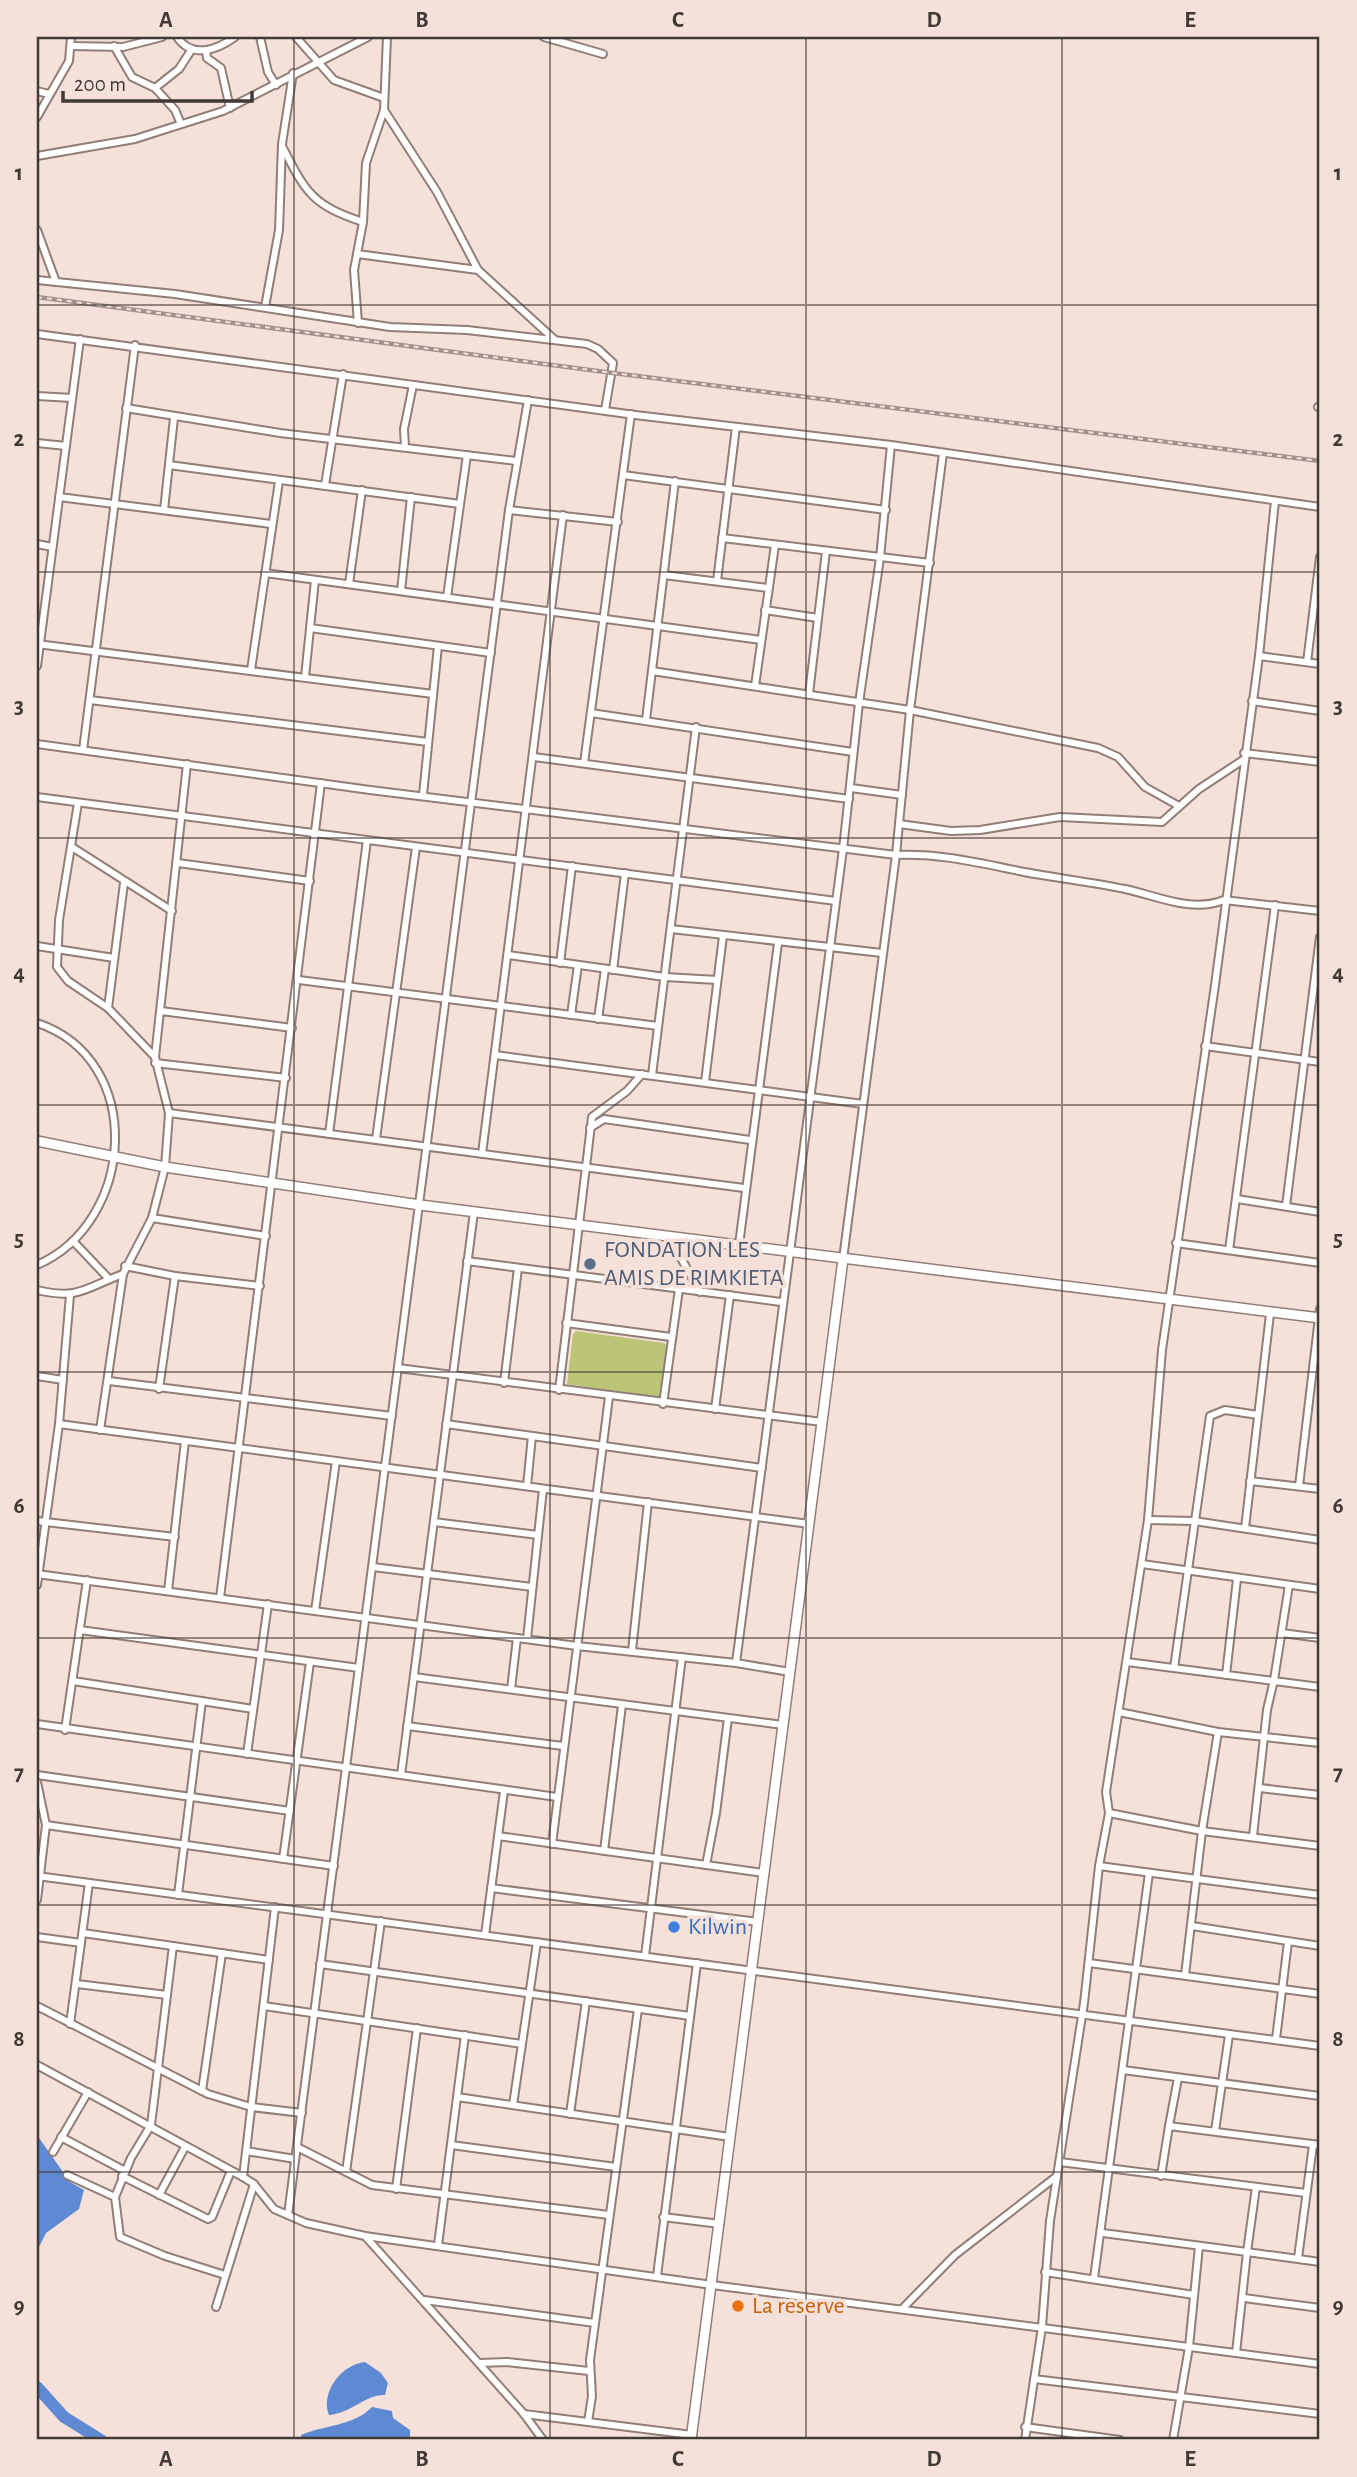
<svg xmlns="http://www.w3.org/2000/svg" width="1357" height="2477" viewBox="0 0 1357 2477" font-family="'Alegreya Sans',sans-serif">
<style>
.green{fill:#bbc575}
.water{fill:#5d8ad3}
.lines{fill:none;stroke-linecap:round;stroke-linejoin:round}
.river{stroke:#5d8ad3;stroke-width:12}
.street-casing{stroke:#917e77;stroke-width:10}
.secondary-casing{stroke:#917e77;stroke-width:12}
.street{stroke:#fff;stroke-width:6}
.secondary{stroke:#fff;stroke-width:9}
.rail-casing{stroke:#a0918c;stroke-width:4.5}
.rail{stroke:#f6e1da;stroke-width:2;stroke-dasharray:5;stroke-linecap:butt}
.grid{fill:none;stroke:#413936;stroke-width:2;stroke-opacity:0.55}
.service-dot{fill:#5c6f8a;stroke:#f6e1da;stroke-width:2.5}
.shop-dot{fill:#3f7fe0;stroke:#f6e1da;stroke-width:2.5}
.food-dot{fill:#e8710a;stroke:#f6e1da;stroke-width:2.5}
.labels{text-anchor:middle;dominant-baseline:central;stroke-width:7;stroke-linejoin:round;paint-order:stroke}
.service-label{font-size:24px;fill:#4e5e75;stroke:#f6e1da;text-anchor:start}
.shop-label{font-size:24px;fill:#366cbe;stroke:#f6e1da;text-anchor:start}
.food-label{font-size:24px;fill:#c56008;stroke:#f6e1da;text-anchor:start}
.neatline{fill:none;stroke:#413936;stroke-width:2.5}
.grid-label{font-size:23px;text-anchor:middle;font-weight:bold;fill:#413936}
</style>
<rect width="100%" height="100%" fill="#f6e1da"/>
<path class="green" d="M576 1331 664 1343 667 1346 660 1398 567 1384 573 1334Z"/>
<g class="water">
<path d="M37 2135 70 2182 84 2190 79 2209 46 2233 37 2251Z"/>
<path d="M365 2362 381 2373 388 2383 385 2395C366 2394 352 2413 329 2415 320 2392 342 2364 365 2362Z"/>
<path d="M372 2407 392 2411 393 2418 410 2430V2439L302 2440 301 2435C324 2425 354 2426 372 2407Z"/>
</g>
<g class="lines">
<path class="river" d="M37 2387 64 2417 101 2440"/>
<g class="street-casing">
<g id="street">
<path d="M177 37C192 59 217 50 235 37"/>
<path d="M260 37 268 72 276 85"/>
<path d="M296 37 334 80 384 98"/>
<path d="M387 37 384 110 366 163 363 222 357 254 478 270"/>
<path d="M544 37 603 54"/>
<path d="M71 46 123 47 162 37"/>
<path d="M114 46 132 77 155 88 175 110 181 124"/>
<path d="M206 51 207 58 221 68 230 108"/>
<path d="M155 88 179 69 192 49"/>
<path d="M37 91 49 94"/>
<path d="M384 110 437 192 478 270 555 340"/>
<path d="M37 117 69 61 71 37"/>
<path d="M282 146C306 193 312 205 363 222"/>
<path d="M37 156 135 139 223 111 368 37"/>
<path d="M37 230 56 282"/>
<path d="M357 254 354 270 358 323"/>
<path d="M37 280 175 294 390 327 467 330 587 344 598 349 613 363 605 410"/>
<path d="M265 307 279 230 282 144 293 73"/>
<path d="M37 334 635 415 891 445 1320 507"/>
<path d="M37 396 72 398"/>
<path d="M1318 407H1320"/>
<path d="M126 408 280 433 516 461"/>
<path d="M37 443 66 446"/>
<path d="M405 447 404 429 413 385"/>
<path d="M169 465 460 504"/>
<path d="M623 475 886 510"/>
<path d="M325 485 343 374"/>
<path d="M59 497 271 524"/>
<path d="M164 510 174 418"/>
<path d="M509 510 618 522"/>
<path d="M722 538 930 563"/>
<path d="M37 544 52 547"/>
<path d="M265 573 761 640"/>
<path d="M664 575 768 588"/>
<path d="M717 581 736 427"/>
<path d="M349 584 362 490"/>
<path d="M401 591 411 497"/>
<path d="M447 597 467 455"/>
<path d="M765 610 818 618"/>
<path d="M310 628 491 653"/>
<path d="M37 644 433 694"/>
<path d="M1259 656 1320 664"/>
<path d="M1307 662 1320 557"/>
<path d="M37 666 80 339"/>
<path d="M251 670 279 481"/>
<path d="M652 671 910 710 1098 748 1118 757 1145 787 1179 806"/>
<path d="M305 677 315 580"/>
<path d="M755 686 775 545"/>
<path d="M809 694 826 551"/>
<path d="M90 700 428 742"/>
<path d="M1252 701 1320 711"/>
<path d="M591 713 853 752"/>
<path d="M646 720 675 481"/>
<path d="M37 744 370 790 896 855C940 853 980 863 1024 872 1057 878 1091 882 1125 889 1158 896 1191 913 1224 900L1320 911"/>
<path d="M83 750 135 345"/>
<path d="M1244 753 1320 762"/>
<path d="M534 757 849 799"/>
<path d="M584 763 631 414"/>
<path d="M851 788 902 795"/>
<path d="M423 795 438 646"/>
<path d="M37 797 836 901"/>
<path d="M78 803 59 920 57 967 68 981 108 1008 155 1057"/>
<path d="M899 824 951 831 980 830 1060 817 1162 822 1199 789 1243 760"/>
<path d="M72 847 172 911"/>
<path d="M178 863 310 881"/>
<path d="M671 929 882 953"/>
<path d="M37 946 114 958"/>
<path d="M508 955 665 977 717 980"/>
<path d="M560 963 572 866"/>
<path d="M613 970 625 873"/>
<path d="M299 980 658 1026"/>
<path d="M108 1008 124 883"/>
<path d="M161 1011 292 1028"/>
<path d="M571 1015 578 965"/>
<path d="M598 1019 605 969"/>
<path d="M37 1023C146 1059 136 1222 37 1265"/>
<path d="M1205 1046 1320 1062"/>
<path d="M495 1055 863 1104"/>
<path d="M155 1063 286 1078"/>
<path d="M652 1075 696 727"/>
<path d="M705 1082 723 936"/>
<path d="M169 1113 744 1188"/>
<path d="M590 1128 604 1119 750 1140"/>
<path d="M329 1134 367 840"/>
<path d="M376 1139 416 847"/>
<path d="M482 1154 563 515"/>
<path d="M1237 1199 1320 1212"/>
<path d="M1286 1206 1320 937"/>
<path d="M152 1218 266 1236"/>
<path d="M683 1239 681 1258 700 1292"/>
<path d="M74 1242 109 1279"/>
<path d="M1176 1243 1320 1263"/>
<path d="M739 1245 778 943"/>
<path d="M1229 1250 1275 905"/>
<path d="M843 1259 896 855 910 710 943 453"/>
<path d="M467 1261 781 1302"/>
<path d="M125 1266 175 1276 260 1286"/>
<path d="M37 1290C79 1300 85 1288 123 1274"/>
<path d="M566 1323 671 1337"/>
<path d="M398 1368 822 1422"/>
<path d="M37 1376 63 1380"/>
<path d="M109 1381 392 1416"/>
<path d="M504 1383 518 1268"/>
<path d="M159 1389 175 1276"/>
<path d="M559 1390 592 1117 627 1091 642 1074"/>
<path d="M663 1404 679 1289"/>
<path d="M715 1409 730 1295"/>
<path d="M59 1424 809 1524"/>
<path d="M446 1424 762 1468"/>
<path d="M100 1430 123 1274 152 1218 165 1167 169 1113 155 1057 187 764"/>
<path d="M1250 1481 1320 1489"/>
<path d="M527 1486 532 1436"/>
<path d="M1299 1486 1320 1309"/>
<path d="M1148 1520 1194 1521 1320 1540"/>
<path d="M37 1521 175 1537"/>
<path d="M434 1522 538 1535"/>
<path d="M1245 1528 1270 1314"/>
<path d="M1142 1564 1320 1589"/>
<path d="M373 1567 532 1587"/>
<path d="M37 1574 577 1646 736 1663"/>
<path d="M37 1585 59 1424 70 1295"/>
<path d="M168 1591 185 1441"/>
<path d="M220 1598 321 783"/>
<path d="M315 1611 336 1461"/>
<path d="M80 1630 359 1668"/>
<path d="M1282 1633 1320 1638"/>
<path d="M527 1639 543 1489"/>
<path d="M632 1651 648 1502"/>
<path d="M1127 1662 1320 1687"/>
<path d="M1174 1668 1210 1416 1225 1410 1258 1415"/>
<path d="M790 1672 736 1663 843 849 859 703 880 558 891 445"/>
<path d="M1226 1675 1237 1579"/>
<path d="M414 1677 783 1725"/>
<path d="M73 1681 253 1709"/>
<path d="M511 1689 517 1638"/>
<path d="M1119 1712 1218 1732 1320 1743"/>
<path d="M37 1724 557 1797"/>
<path d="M407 1726 563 1746"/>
<path d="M65 1730 87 1580"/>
<path d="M247 1754 268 1604"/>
<path d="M37 1775 290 1811"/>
<path d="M401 1775 474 1212"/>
<path d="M37 1782 46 1825 37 1900"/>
<path d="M1260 1788 1320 1795"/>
<path d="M1109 1813 1202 1831 1320 1846"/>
<path d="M46 1825 334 1866"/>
<path d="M498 1836 764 1873"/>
<path d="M1253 1836 1267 1710 1274 1680 1289 1585"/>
<path d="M552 1844 609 1397"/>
<path d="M604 1851 622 1705"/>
<path d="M283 1859 310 1662"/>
<path d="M706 1865 716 1813 728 1718"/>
<path d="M1099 1866 1320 1895"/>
<path d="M37 1876 1320 2046"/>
<path d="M491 1888 758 1922"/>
<path d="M178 1895 202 1701"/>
<path d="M1192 1926 1320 1946"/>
<path d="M83 1933 269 1960"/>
<path d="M485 1935 504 1791"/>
<path d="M37 1937 81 1943"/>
<path d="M173 1946 151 2125 131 2158 115 2197 120 2237 165 2256 225 2275"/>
<path d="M645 1956 682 1657"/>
<path d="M1089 1963 1320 1994"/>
<path d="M320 1964 690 2016"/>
<path d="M1185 1975 1202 1831 1218 1732"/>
<path d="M77 1984 167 1995"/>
<path d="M37 2006 208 2094 251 2107 302 2113"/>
<path d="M264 2006 522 2044"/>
<path d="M70 2024 89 1883"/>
<path d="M1276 2039 1288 1942"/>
<path d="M37 2065 243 2177 254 2184 274 2209 306 2223 365 2236 712 2285 1320 2364"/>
<path d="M1123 2070 1320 2096"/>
<path d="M202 2091 222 1953"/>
<path d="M457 2097 730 2137"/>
<path d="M513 2105 537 1942"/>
<path d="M570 2114 586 2001"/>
<path d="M1169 2126 1178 2078"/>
<path d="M1215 2131 1229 2035"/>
<path d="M61 2137 125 2171"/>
<path d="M451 2145 616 2167"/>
<path d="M297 2147 372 2185 609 2215"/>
<path d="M246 2151 295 2159"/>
<path d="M53 2152 88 2092"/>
<path d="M1060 2162 1306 2193"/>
<path d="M346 2172 381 1921"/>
<path d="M67 2175 115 2197"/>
<path d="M122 2176 208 2219 212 2217 231 2171"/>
<path d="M1161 2176 1169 2126 1320 2145"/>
<path d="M243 2177 275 1907"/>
<path d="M396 2189 417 2028"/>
<path d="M159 2195 185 2147"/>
<path d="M288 2215 509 510 528 400"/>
<path d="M663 2217 720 2224"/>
<path d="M1103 2233 1247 2252 1256 2187"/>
<path d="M365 2236 524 2414 543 2440"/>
<path d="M438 2245 465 2035"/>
<path d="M1298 2258 1313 2145"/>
<path d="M1045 2272 1194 2295"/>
<path d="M657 2276 697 1963"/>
<path d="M1094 2278 1149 1873"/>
<path d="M1244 2298 1320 2308"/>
<path d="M424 2300 595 2323"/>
<path d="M216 2307 254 2184"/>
<path d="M902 2309 955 2255 1057 2176"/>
<path d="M1236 2353 1247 2252 1320 2262"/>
<path d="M480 2363 507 2362 589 2371"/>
<path d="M1034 2379 1320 2414"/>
<path d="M524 2414 692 2435"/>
<path d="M588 2422 592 2396 590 2360 638 2009"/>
<path d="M1025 2427 1120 2440"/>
<path d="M1025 2440 1042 2327 1050 2221 1084 2003 1099 1866 1109 1813 1106 1792 1148 1520 1162 1350 1215 985 1259 656 1275 501"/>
<path d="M1173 2440 1189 2347 1199 2246"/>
</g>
</g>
<g class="secondary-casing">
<g id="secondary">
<path d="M37 1141 165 1167 420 1205 1320 1318"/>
<path d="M691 2440 843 1259"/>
</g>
</g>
<use href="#street" class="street"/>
<use href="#secondary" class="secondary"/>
<g class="rail-casing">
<path id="rail" d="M37 297 613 373 1320 461"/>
</g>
<use href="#rail" class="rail"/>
</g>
<path class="grid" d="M294 37V2440M550 37V2440M806 37V2440M1062 37V2440M37 305H1320M37 572H1320M37 838H1320M37 1105H1320M37 1372H1320M37 1638H1320M37 1905H1320M37 2172H1320"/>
<circle class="service-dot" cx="590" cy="1264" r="7"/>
<circle class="shop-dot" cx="674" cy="1927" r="7"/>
<circle class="food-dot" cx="738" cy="2306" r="7"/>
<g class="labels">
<g class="service-label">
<text x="604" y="1250">FONDATION LES<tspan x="604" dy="28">AMIS DE RIMKIETA</tspan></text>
</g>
<g class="shop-label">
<text x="688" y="1927">Kilwin</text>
</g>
<g class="food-label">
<text x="752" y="2306">La reserve</text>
</g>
</g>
<rect width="1357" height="2477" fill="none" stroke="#f6e1da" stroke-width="77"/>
<path d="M63 91v10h189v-10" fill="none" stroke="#413936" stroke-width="3.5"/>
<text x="74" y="91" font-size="21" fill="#413936" stroke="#f6e1da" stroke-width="5" paint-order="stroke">200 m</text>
<rect x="38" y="38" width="1280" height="2400" class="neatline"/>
<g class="grid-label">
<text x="166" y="27">A</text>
<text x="422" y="27">B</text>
<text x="678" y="27">C</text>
<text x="934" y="27">D</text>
<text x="1190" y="27">E</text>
<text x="19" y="180">1</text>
<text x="1338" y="180">1</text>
<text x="19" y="446">2</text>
<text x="1338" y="446">2</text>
<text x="19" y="713">3</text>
<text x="1338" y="713">3</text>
<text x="19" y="980">4</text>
<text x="1338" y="980">4</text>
<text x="19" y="1246">5</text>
<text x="1338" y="1246">5</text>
<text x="19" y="1513">6</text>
<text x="1338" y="1513">6</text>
<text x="19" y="1780">7</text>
<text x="1338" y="1780">7</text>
<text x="19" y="2046">8</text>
<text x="1338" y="2046">8</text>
<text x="19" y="2313">9</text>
<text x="1338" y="2313">9</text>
<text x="166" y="2466">A</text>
<text x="422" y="2466">B</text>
<text x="678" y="2466">C</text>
<text x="934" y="2466">D</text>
<text x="1190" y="2466">E</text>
</g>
</svg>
